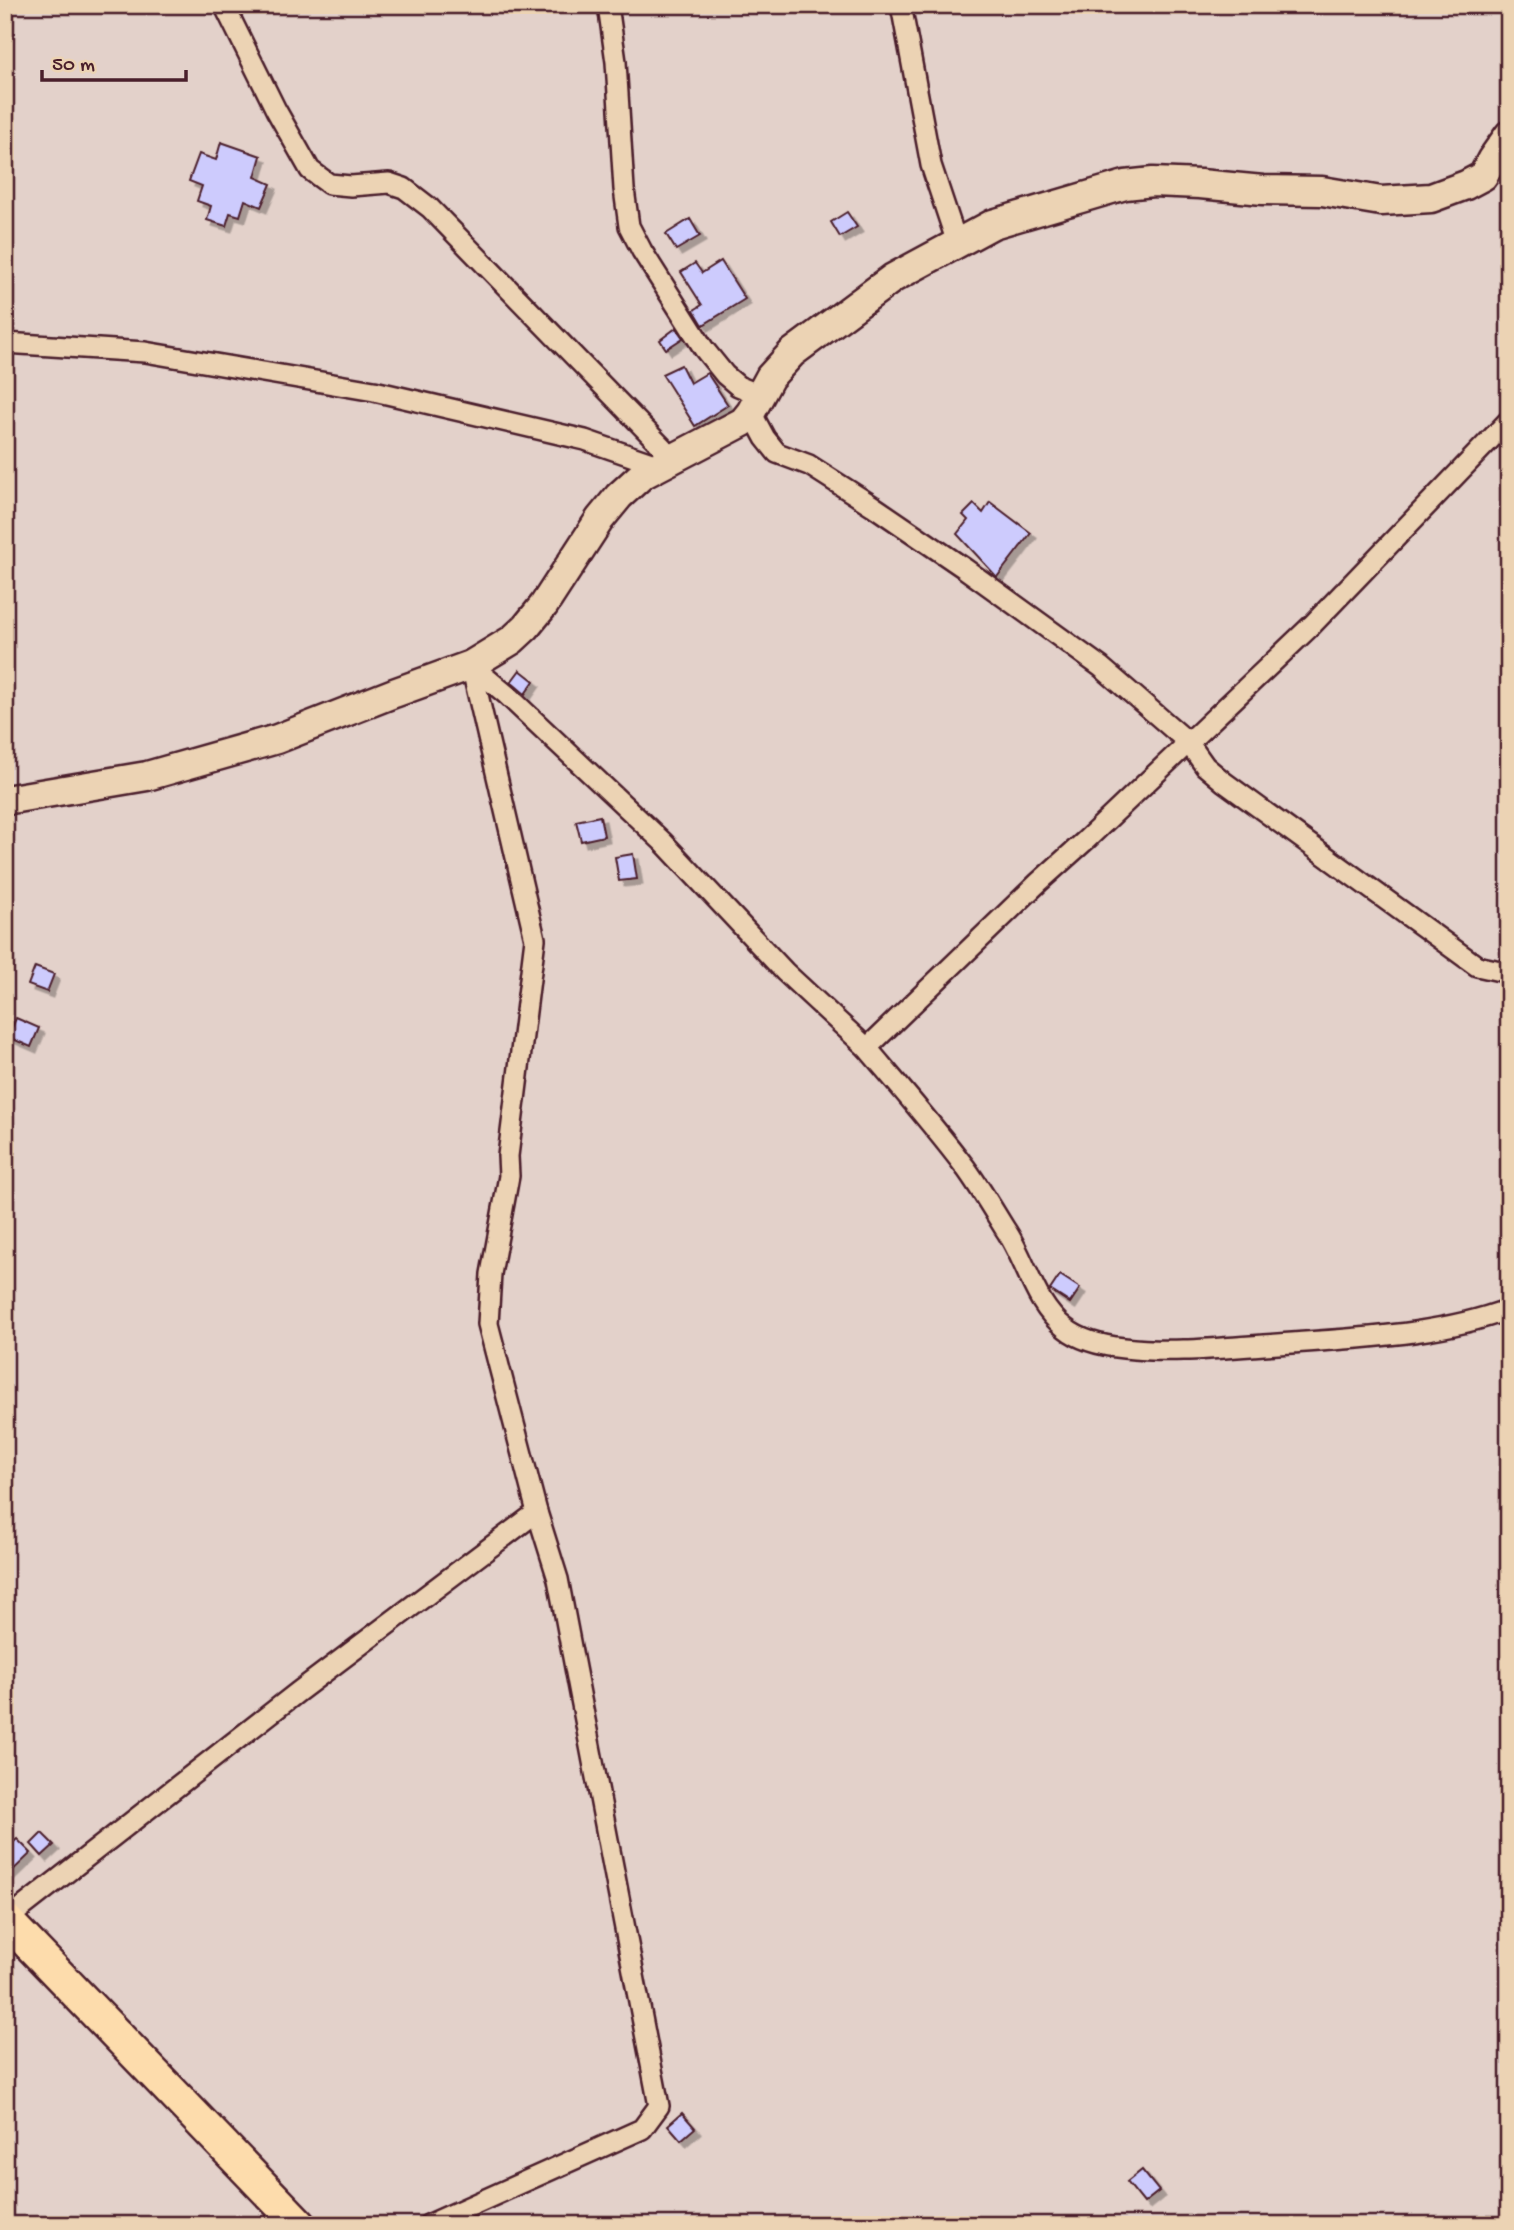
<svg xmlns="http://www.w3.org/2000/svg" width="1514" height="2230" viewBox="0 0 1514 2230" font-family="'Gochi Hand',sans-serif">
<style>
.building{fill:#cdcbfd;stroke:#4a1f2b;stroke-width:2;filter:url(#shadow)}
.lines{fill:none;stroke-linecap:round;stroke-linejoin:round}
.street-casing{stroke:#4a1f2b;stroke-width:24}
.secondary-casing{stroke:#4a1f2b;stroke-width:33}
.primary-casing{stroke:#4a1f2b;stroke-width:37}
.street{stroke:#ecd3b4;stroke-width:19}
.secondary{stroke:#ecd3b4;stroke-width:28}
.primary{stroke:#fddcac;stroke-width:32}
</style>
<defs>
<filter id="shadow"><feDropShadow dx="5.5" dy="5.5" stdDeviation="0" flood-color="#0004"/></filter>
</defs>
<rect width="100%" height="100%" fill="#e3d1ca"/>
<filter id="ink" filterUnits="userSpaceOnUse"><feTurbulence type="fractalNoise" baseFrequency=".0143" numOctaves="2"/><feDisplacementMap in="SourceGraphic" scale="14" xChannelSelector="R" yChannelSelector="G"/><feConvolveMatrix kernelMatrix="1 2 1 2 8 2 1 2 1" color-interpolation-filters="sRGB"/></filter>
<g filter="url(#ink)">
<g class="building">
<path d="M221 142 261 156 255 177 271 184 261 207 245 200 240 216 230 213 226 226 207 220 211 206 197 201 202 186 189 181 199 154 216 160Z"/>
<path d="M847 212 857 227 840 237 831 222Z"/>
<path d="M690 219 700 236 676 250 666 234Z"/>
<path d="M721 261 745 299 703 325 694 310 702 305 681 272 695 263 702 273Z"/>
<path d="M676 328 683 338 666 349 660 340Z"/>
<path d="M681 365 690 383 707 373 728 405 695 426 662 374Z"/>
<path d="M990 502 1031 533 997 577 957 534 968 520 963 515 974 504 983 513Z"/>
<path d="M520 670 534 681 525 694 511 682Z"/>
<path d="M600 816 604 836 581 841 576 821Z"/>
<path d="M633 854 637 879 619 881 615 857Z"/>
<path d="M35 967 54 974 47 992 28 985Z"/>
<path d="M16 1018 39 1028 31 1047 8 1037Z"/>
<path d="M1060 1275 1080 1288 1070 1303 1050 1290Z"/>
<path d="M42 1833 54 1845 42 1856 31 1844Z"/>
<path d="M17 1839 31 1853 5 1878V1850Z"/>
<path d="M682 2113 695 2128 681 2140 668 2125Z"/>
<path d="M1142 2170 1159 2191 1144 2203 1127 2182Z"/>
</g>
<g class="lines">
<g class="street-casing">
<g id="street">
<path d="M224 5 276 110 310 170 329 184 351 186 389 183 404 188 430 208 674 459"/>
<path d="M608 5 616 62 624 189 629 226 642 251 704 349 725 375 738 386 760 395"/>
<path d="M901 5 931 165 957 243"/>
<path d="M5 343 145 352 374 391 585 440 660 466"/>
<path d="M751 412 765 438 777 453 809 465 873 506 964 568 1101 667 1188 742 1205 766 1224 782 1477 966 1500 971 1509 967"/>
<path d="M471 665 507 695 663 842 785 972 867 1048 1039 882 1086 840 1312 625 1509 420"/>
<path d="M867 1048C900 1087 934 1126 965 1167 979 1186 992 1208 1005 1229 1027 1261 1033 1303 1065 1328 1081 1341 1104 1346 1124 1348 1175 1354 1228 1347 1278 1344 1353 1338 1438 1336 1509 1309"/>
<path d="M6 1920 298 1692 537 1512"/>
<path d="M428 2225 642 2129 659 2106 558 1579 537 1512 488 1324 491 1274 509 1176 508 1156 535 939 471 665"/>
</g>
</g>
<g class="secondary-casing">
<path id="secondary" d="M5 800 147 776 277 739 394 693 471 665 512 640 526 627 544 605 600 519 619 496 642 475 743 422 751 412 770 377 792 353 893 278 993 224 1125 185 1153 182 1200 184 1263 190 1322 191 1381 201 1431 198 1466 185 1483 176 1492 159 1509 135"/>
</g>
<g class="primary-casing">
<path id="primary" d="M5 1919 300 2225"/>
</g>
<use href="#street" class="street"/>
<use href="#secondary" class="secondary"/>
<use href="#primary" class="primary"/>
</g>
</g>
<rect width="1514" height="2230" fill="none" stroke="#ecd3b4" stroke-width="28"/>
<rect x="14" y="14" width="1486" height="2202" fill="none" stroke="#4a1f2b" stroke-width="2.5" filter="url(#ink)"/>
<path d="M42 70v10h144v-10" fill="none" stroke="#4a1f2b" stroke-width="3.5"/>
<text x="52" y="70" font-size="21" fill="#4a1f2b" stroke="#ecd3b4" stroke-width="5" paint-order="stroke">50 m</text>
</svg>
